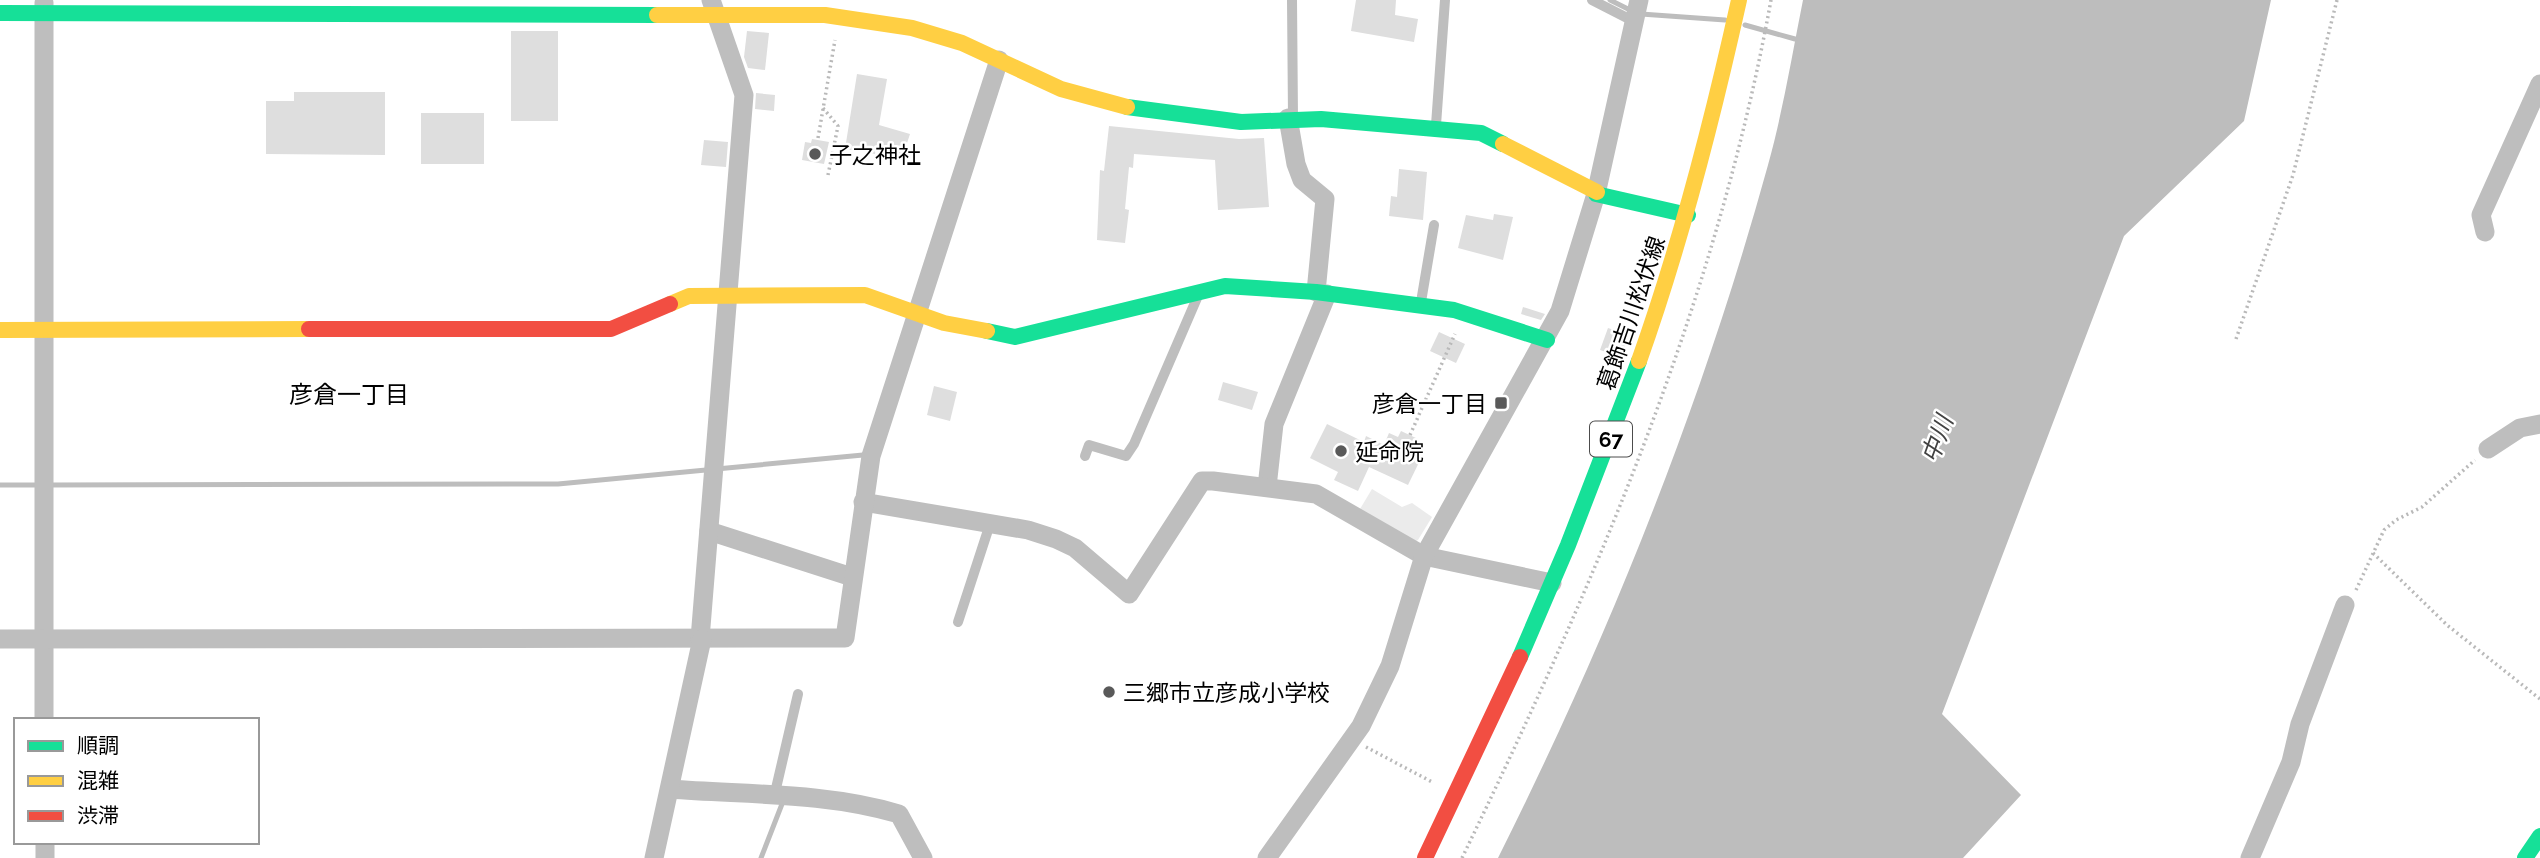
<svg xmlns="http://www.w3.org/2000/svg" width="2540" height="858" viewBox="0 0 2540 858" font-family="Raleway,'Noto Sans JP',sans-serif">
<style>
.green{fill:#ebebeb}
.water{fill:#bdbdbd}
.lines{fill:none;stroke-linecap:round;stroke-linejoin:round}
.stream{stroke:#bdbdbd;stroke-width:5}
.building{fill:#dedede}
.path{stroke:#b9b9b9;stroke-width:3.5;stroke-dasharray:2 3.5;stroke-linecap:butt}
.lane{stroke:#bebebe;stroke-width:10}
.street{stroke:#bebebe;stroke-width:19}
.fast{stroke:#16e098;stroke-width:16}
.slow{stroke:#ffcf43;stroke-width:16}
.jam{stroke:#f24e42;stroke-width:16}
.poi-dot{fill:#595959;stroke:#fff;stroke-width:2.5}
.labels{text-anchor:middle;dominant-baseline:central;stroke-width:5;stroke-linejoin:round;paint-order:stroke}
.shield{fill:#fff;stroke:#4c4c4c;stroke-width:2}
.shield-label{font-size:21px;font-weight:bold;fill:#000}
.poi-label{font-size:23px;fill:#000;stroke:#fff;text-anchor:start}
.street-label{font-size:23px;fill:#000;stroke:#fff}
.neighbourhood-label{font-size:24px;fill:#000;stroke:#fff}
.water-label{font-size:24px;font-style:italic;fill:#424242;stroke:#fff}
</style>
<rect width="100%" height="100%" fill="#fff"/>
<path class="green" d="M1372 489 1402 507 1412 503 1432 517 1418 540 1414 542 1360 509Z"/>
<path class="water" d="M1803 0H2271L2244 121 2124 236 1942 714 2021 795 1963 858H1498C1609 636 1702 405 1768 165 1783 111 1792 55 1803 0Z"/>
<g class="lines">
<g class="stream">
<path d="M1610 0 1632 11"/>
<path d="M1641 14 1725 20"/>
<path d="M1745 25 1795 39"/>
<path d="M0 485H39"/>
<path d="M49 485 558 484 863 455"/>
<path d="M761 858 782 804"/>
</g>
</g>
<g class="building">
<path d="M1356 0H1396L1395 15 1418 19 1414 42 1351 31Z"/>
<rect x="511" y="31" width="47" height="90"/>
<path d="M747 31 769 33 765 70 748 68 744 57Z"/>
<path d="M857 74 887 79 879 125 910 134 903 155 876 147 875 154 845 149Z"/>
<path d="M294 92H385V155L266 154V101H294Z"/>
<path d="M756 93 775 95 774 111 755 109Z"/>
<rect x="421" y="113" width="63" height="51"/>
<path d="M1109 126 1239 139 1264 138 1269 207 1218 210 1215 160 1134 154 1133 168 1129 167 1125 209 1129 210 1125 243 1097 240 1100 170 1104 171Z"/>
<path d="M812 139 829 142 824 164 802 160 805 142 811 143Z"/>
<path d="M704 140 728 142 726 167 701 165Z"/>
<path d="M1399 169 1427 172 1423 220 1389 216 1391 196 1397 197Z"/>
<path d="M1494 214 1513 217 1503 260 1458 248 1466 215 1493 220Z"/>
<path d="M1523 307 1545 314 1541 320 1521 314Z"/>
<path d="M1608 328 1629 335 1621 357 1600 350Z"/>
<path d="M1439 332 1465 344 1456 363 1430 351Z"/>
<path d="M1223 382 1258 392 1252 410 1218 400Z"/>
<path d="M934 386 957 392 950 421 927 415Z"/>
<path d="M1327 424 1364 442 1366 436 1384 445 1389 433 1398 437 1401 431 1418 439 1415 445 1425 450 1408 485 1369 467 1358 491 1334 480 1338 472 1310 458Z"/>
</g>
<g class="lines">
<g class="path">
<path d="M823 108 838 126 828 175"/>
<path d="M818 138 835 40"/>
<path d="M2236 339 2293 175 2337 0"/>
<path d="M1410 435 1455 334"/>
<path d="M2373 553 2447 625 2540 699"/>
<path d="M2356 590 2384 530 2396 520 2422 507 2475 460"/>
<path d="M1366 747 1434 783"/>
<path d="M1462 858C1595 583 1716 303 1771 0"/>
</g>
<g class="lane">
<path d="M1292 0 1293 117"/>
<path d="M1592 0 1635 22"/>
<path d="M1436 125 1445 0"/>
<path d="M1421 302 1434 225"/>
<path d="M1085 456 1089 445 1126 456 1134 444 1197 298"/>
<path d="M958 622 990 524"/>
<path d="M774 797 798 694"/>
</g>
<g class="street">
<path d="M44 3V720"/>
<path d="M1288 118 1296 164 1302 180 1325 199 1316 292"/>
<path d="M2485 232 2481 215 2540 84"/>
<path d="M2488 449 2520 428 2540 424"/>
<path d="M1267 487 1274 424 1327 294"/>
<path d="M863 502 1028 530 1056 539 1075 548 1129 594 1202 481H1213L1316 494 1424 556 1552 583"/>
<path d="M709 531 852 577"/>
<path d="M0 639 845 638 871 456 999 60"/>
<path d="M700 639 744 95 711 0"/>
<path d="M670 789C745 795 826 792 899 814L923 858"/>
<path d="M45 842V858"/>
<path d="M654 858 702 639"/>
<path d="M1267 858 1361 726 1390 666 1424 556 1560 311 1596 194 1639 0"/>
<path d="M2250 858 2291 762 2300 724 2345 605"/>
</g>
<g class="fast">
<path d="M0 13 657 15"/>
<path d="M1127 107 1241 122 1321 119 1481 133 1503 144"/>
<path d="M1596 194 1688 215"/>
<path d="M987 331 1015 337 1225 286 1316 292 1454 310 1547 340"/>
<path d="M1520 657 1568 545 1639 361"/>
<path d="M2525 858 2540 836"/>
</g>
<g class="slow">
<path d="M657 15H825L912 28 962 43 1061 89 1127 107"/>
<path d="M1503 144 1597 192"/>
<path d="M670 304 689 296 865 295 944 323 987 331"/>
<path d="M0 330 309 329"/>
<path d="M1639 361C1681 243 1712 122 1739 0"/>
</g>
<g class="jam">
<path d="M309 329H611L670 304"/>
<path d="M1425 858 1520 657"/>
</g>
</g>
<g class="poi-dot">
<circle cx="815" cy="154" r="7"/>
<rect x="1494" y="396" width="14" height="14" rx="3.5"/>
<circle cx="1341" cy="451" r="7"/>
<circle cx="1109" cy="692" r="7"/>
</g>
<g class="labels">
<rect class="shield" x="1590" y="421.5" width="42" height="35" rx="5"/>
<g class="shield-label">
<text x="1611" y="439">67</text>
</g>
<g class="poi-label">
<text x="829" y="154">子之神社</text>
<text x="1487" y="403" text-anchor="end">彦倉一丁目</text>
<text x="1355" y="451">延命院</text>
<text x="1123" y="692">三郷市立彦成小学校</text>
</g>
<g class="street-label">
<text transform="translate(1631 313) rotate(-71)">葛飾吉川松伏線</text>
</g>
<g class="neighbourhood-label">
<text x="349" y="394">彦倉一丁目</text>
</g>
<g class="water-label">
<text transform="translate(1937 439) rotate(-70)">中川</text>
</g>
</g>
<rect x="14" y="718" width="245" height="126" fill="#ffffff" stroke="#999999" stroke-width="2"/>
<rect x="28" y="741" width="35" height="10" fill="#16e098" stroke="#999999" stroke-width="2"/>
<text x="77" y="753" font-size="21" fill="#000000">順調</text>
<rect x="28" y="776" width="35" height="10" fill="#ffcf43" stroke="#999999" stroke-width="2"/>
<text x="77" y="788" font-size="21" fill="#000000">混雑</text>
<rect x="28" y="811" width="35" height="10" fill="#f24e42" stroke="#999999" stroke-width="2"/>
<text x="77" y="823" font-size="21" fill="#000000">渋滞</text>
</svg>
